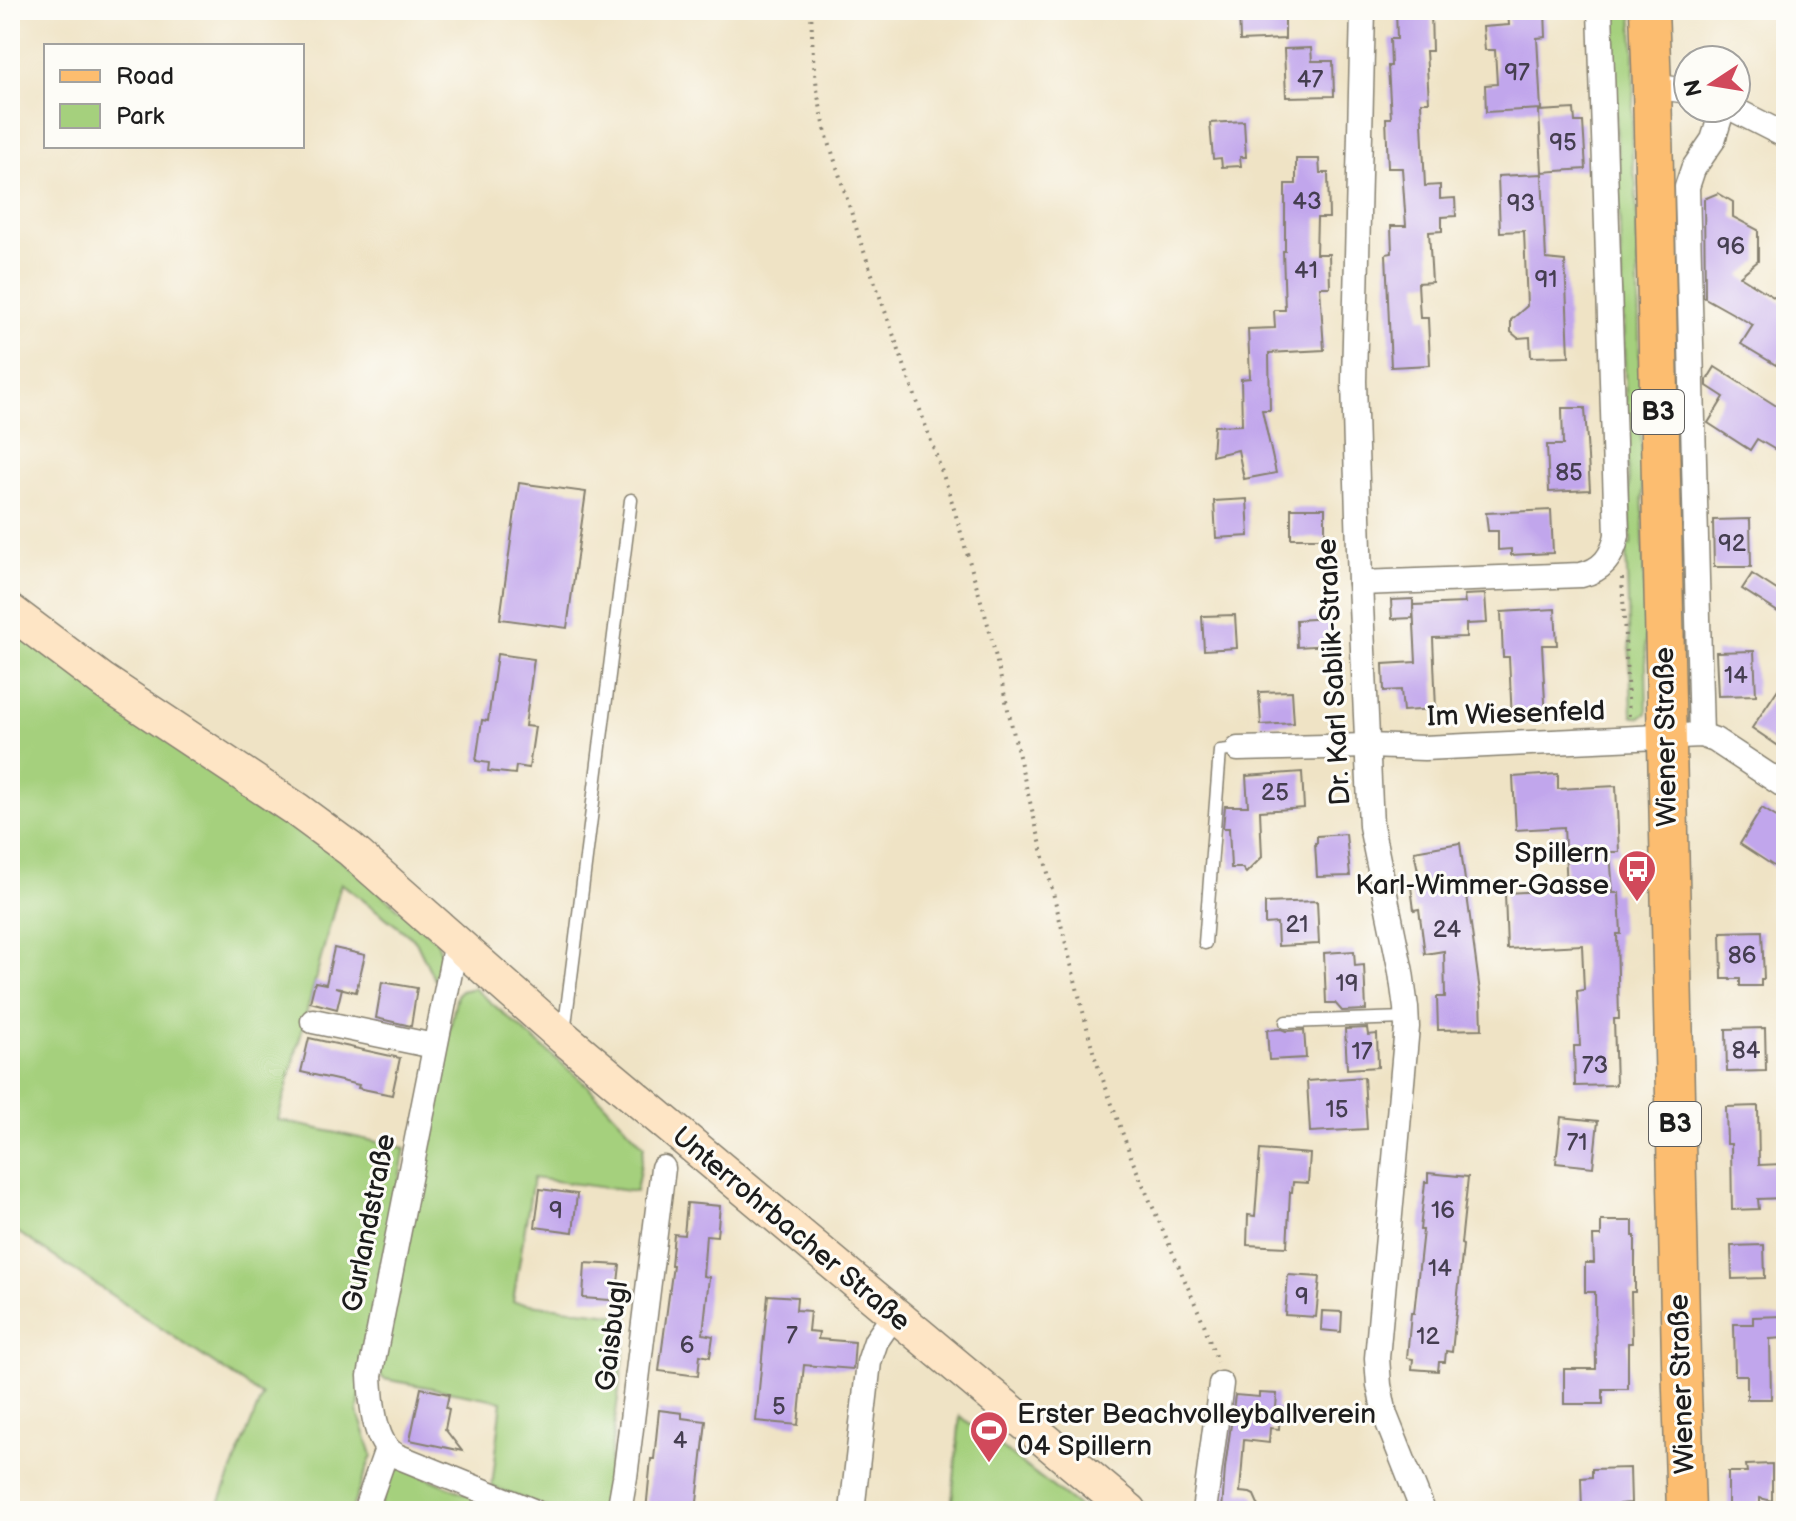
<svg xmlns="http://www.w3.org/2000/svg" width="1796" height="1521" viewBox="0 0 1796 1521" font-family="'Balsamiq Sans',sans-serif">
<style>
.green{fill:#a5d07d;stroke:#60764c;stroke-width:2}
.building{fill:#c1a6ec}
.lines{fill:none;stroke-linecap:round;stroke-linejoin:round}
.lane-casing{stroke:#868070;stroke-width:15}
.street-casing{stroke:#868070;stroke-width:27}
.secondary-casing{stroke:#868070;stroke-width:37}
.primary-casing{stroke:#868070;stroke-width:41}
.path{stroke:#868070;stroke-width:4;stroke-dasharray:2 6;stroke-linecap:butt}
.lane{stroke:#fff;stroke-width:12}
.street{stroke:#fff;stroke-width:24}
.secondary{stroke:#fee5c5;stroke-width:34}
.primary{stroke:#fcbd6f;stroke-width:38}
.labels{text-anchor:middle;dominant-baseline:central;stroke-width:6;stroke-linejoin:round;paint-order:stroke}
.number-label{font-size:24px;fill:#453e50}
.shield{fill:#fdfcf7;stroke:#605f5e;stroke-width:2}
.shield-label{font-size:26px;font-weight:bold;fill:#1c1c1c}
.street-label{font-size:28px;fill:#1c1c1c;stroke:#fdfcf7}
.poi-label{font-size:28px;fill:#1c1c1c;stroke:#fdfcf7;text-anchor:end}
</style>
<rect width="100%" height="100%" fill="#fdfcf7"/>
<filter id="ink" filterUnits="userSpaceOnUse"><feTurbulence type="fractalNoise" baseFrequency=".0125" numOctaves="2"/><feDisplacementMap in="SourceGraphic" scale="16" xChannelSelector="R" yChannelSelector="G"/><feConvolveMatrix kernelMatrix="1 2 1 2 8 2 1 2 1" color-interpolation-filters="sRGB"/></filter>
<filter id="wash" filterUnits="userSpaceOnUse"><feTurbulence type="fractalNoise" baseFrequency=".006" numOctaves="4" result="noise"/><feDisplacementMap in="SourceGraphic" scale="32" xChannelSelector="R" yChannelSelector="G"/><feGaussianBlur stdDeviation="1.8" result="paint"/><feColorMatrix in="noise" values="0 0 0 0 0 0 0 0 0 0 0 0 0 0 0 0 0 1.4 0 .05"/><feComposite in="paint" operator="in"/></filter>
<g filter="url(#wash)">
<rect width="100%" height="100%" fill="#efe3c5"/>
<g class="green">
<path d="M1612 10H1632C1633 31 1635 53 1634 74 1634 110 1628 147 1636 182L1647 713C1643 717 1637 719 1632 715L1626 546 1631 545Z"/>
<path d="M10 624 309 832 437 941 441 953 436 978 434 979 416 941 341 883 278 1120 405 1148 362 1379 358 1412 372 1455 351 1511H216L262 1396 10 1227Z"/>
<path d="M474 988 588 1086 644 1146 636 1192 533 1178 513 1302 629 1316 603 1511H556L492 1487 502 1401 384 1379 378 1373 457 995 461 991Z"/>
<path d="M960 1416 1084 1511H951Z"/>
<path d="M401 1467 507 1511H379L391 1474Z"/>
</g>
<g id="blocks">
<g class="building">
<path d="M1239 10H1285V39L1240 41Z"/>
<path d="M1396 10H1431L1432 51H1426L1429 102H1421L1425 186 1440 185V199L1455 198 1456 216 1442 217V231L1429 232 1432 282 1418 283 1420 318H1428L1430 365 1391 367 1386 254 1392 253 1391 226H1406L1402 168H1388L1386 118H1391L1388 66H1391L1390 39H1397Z"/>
<path d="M1508 10H1545L1546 37 1537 38 1541 109 1486 112 1485 85 1497 84 1495 50H1485L1483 27 1509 25Z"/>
<path d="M1311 48 1312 61H1333L1334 96 1286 97 1284 49Z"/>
<path d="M1574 109 1575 122H1583L1586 169 1542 172 1539 111Z"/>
<path d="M1244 121 1246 157H1240L1241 166 1222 167 1221 158 1213 159 1210 123Z"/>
<path d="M1296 159H1319L1320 173H1328L1329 218H1317L1316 254H1329L1330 287H1320L1324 350 1269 353 1270 410H1262L1276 473 1244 479 1238 450 1212 456 1214 426 1242 425 1241 379 1250 378 1248 329 1275 328 1274 310H1285L1283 251H1285V184H1296Z"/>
<path d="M1542 174 1546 259 1565 261 1569 356 1531 357 1530 337 1518 338 1511 332V320L1527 306 1524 231 1500 232 1498 176Z"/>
<path d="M1718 193 1733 202V217L1758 230V261L1740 276 1786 305V348L1776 365 1741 344 1753 325 1705 298 1704 199Z"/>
<path d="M1715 367 1786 412V456L1757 439 1750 450 1708 423 1724 397 1707 386V380Z"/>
<path d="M1562 408H1585L1590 490 1549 492 1547 445H1563Z"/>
<path d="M519 483 586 492 567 628 500 619Z"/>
<path d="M1247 499 1249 536 1216 538 1214 501Z"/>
<rect x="1291" y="508" width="34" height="30"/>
<path d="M1551 510 1553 553 1511 555V549L1498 550V531H1488L1486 513Z"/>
<path d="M1750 519 1751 567H1714L1713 520Z"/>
<path d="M1752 574 1786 596V599L1778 612 1742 589Z"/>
<path d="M1485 594 1487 623 1466 624V637L1433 638 1436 709 1403 711 1401 690 1384 691 1383 664 1416 662 1413 605 1465 603 1464 595Z"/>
<path d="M1413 599V618L1392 619 1391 600Z"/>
<path d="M1555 609 1557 645H1542L1546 720 1512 721 1509 657H1503L1501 612Z"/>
<path d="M1235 615 1237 648 1204 650 1202 616Z"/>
<path d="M1329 618 1330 645 1297 647 1296 620Z"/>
<path d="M1754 651 1756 695 1718 696 1716 652Z"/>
<path d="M497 654 534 659 525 726 535 727 529 768 516 766 515 774 488 771 489 763 476 761 482 720 488 721Z"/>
<path d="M1786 677V751L1752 728Z"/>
<path d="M1292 691 1294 723 1261 725 1259 692Z"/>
<path d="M1302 772 1304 808 1260 811 1262 857 1246 873 1242 868H1231L1229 828H1223L1225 806H1248L1246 776Z"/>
<path d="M1558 774V789L1616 786 1619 852H1610L1613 893H1619L1621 934H1617L1619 1019H1614L1616 1085 1575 1086 1574 1046H1580L1577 991 1584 990 1582 945 1507 949 1505 893 1567 890 1564 827 1516 830 1513 777Z"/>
<path d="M1762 808 1786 823V874L1740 844Z"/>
<path d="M1346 834 1350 876 1317 877 1315 843H1317V836Z"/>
<path d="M1460 843 1481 999 1482 1029 1438 1030 1437 997H1445L1444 951 1425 954 1419 909 1414 910 1411 887 1421 886 1414 851Z"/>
<path d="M1317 901 1319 944 1278 946 1277 923 1265 924V903Z"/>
<path d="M1762 931 1764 979H1761V986H1740V979H1722L1721 932Z"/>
<path d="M334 948 365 955 356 992 335 987 342 988 337 1009 310 1002 315 982 326 984Z"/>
<path d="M1354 951 1355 966 1364 965 1366 1010 1342 1011 1335 1003H1326L1324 953Z"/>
<path d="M382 982 417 988 411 1026 376 1018Z"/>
<path d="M1367 1028 1368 1035 1377 1034 1378 1067 1347 1069 1345 1029Z"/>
<path d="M1765 1028 1766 1071 1727 1072 1726 1029Z"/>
<path d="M1281 1029 1286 1031 1304 1030 1306 1058 1269 1060 1267 1030Z"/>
<path d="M309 1038 400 1058 392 1095 358 1088 359 1085 301 1072Z"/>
<path d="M1364 1077 1367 1129 1310 1132 1307 1081Z"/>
<path d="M1758 1106 1759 1165 1783 1164 1784 1198 1758 1199 1759 1209 1732 1210 1731 1144H1727L1726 1107Z"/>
<path d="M1561 1117 1598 1121 1593 1167 1556 1163Z"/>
<path d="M1260 1150 1310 1154 1308 1183 1293 1182 1292 1192H1290L1287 1247 1247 1245 1248 1215 1255 1216Z"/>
<path d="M1428 1173 1468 1177 1461 1244 1463 1245 1452 1352 1446 1351 1445 1362H1439L1438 1371 1412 1369 1413 1359 1407 1358 1411 1313H1414L1423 1230H1420L1425 1182H1428Z"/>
<path d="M540 1189 577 1194 573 1232 535 1227Z"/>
<path d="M687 1203 720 1206 717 1236 706 1235 703 1276 709 1277 703 1334 713 1336 710 1357 700 1355 698 1376 659 1371 673 1265H671L674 1234 684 1235Z"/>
<path d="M1601 1221H1633V1236H1635V1292H1631L1632 1343H1628V1389H1603V1404H1564V1369H1596L1595 1292H1585V1263H1594L1593 1236H1601Z"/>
<path d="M1764 1245 1765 1278 1732 1279 1731 1246Z"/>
<path d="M585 1263 620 1265 618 1283H624L623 1301 583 1298Z"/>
<path d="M1288 1275 1320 1277 1316 1317 1285 1315Z"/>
<path d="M768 1295 797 1297 796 1310 810 1311 808 1331 819 1332 818 1339 855 1342 853 1369 804 1365 798 1425 756 1421Z"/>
<path d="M1322 1311 1342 1312 1341 1332 1321 1330Z"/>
<path d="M1783 1316 1784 1338 1770 1339 1771 1399H1747V1375H1735L1734 1324H1753V1317Z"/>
<path d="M421 1388 449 1394 446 1408 449 1409 445 1429 462 1451 410 1440Z"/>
<path d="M1259 1393 1277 1394 1276 1408 1280 1409 1279 1429 1270 1428 1269 1443 1244 1440 1240 1492 1250 1493 1254 1495 1261 1511H1222L1225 1468 1235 1395 1259 1397Z"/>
<path d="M659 1410 682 1413V1418L706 1421 696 1511H646L651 1459H654Z"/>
<path d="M1772 1464V1501L1760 1498V1504H1754V1511H1728V1472H1747L1746 1465Z"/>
<path d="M1630 1468 1631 1503 1620 1504V1511H1582L1581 1478 1592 1477V1469Z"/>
</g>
</g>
</g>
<g filter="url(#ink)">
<use href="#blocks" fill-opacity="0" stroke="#868070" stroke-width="2"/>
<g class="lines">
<g class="lane-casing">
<g id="lane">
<path d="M1205 943 1220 751 1238 749"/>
<path d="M1286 1022 1406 1018"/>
<path d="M564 1033 631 500"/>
</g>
</g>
<g class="street-casing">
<g id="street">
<path d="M1363 10 1354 381 1360 583 1371 826 1401 972 1406 1008 1407 1027 1377 1358 1379 1385 1385 1415 1423 1511"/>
<path d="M1652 86 1688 91"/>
<path d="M1731 108 1786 136"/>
<path d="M1360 583 1581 575C1602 570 1613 557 1617 535L1600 10"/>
<path d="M1701 735 1687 187 1693 169 1713 140 1723 108"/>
<path d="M1238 749 1368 746 1424 748 1701 735 1715 740 1786 787"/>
<path d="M456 942 370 1376C371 1396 373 1432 387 1448 388 1450 395 1455 397 1456L533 1511"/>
<path d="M313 1021 434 1046"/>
<path d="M365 1511 387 1449"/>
<path d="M619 1511 625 1477 663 1168"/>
<path d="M852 1511 869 1362 876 1341 894 1315"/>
<path d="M1204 1511 1221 1384"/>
</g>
</g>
<g class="secondary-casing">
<path id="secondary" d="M10 611 103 681 297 810 350 849 564 1038 1130 1511"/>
</g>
<g class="primary-casing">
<path id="primary" d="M1649 10 1652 86 1681 1360 1686 1511"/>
</g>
<g class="path">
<path d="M811 10 813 57 818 96 826 133 861 243 949 492 989 628 1025 782 1094 1055 1133 1162 1204 1324 1217 1362"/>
<path d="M1622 578 1629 717"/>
</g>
<use href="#lane" class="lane"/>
<use href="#street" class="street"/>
<use href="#secondary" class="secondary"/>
<use href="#primary" class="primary"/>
</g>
</g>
<defs>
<g id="bus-pin" transform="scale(2)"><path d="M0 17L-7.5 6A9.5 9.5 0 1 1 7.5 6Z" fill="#d1495b" stroke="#fdfcf7"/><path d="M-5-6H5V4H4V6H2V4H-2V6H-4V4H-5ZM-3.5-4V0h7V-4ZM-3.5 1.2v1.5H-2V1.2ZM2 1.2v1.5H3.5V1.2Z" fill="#fff"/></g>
<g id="stadium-pin" transform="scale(2)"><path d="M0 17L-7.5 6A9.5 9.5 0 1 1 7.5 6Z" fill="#d1495b" stroke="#fdfcf7"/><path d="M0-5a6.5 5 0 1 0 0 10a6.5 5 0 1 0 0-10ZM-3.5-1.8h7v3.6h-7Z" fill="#fff"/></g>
</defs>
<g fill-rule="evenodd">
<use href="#bus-pin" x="1637" y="869"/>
<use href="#stadium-pin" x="989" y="1430"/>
</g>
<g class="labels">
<g class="number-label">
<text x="1517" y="72">97</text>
<text x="1310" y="79">47</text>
<text x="1563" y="142">95</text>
<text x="1307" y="201">43</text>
<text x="1521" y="203">93</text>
<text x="1731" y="246">96</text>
<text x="1306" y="270">41</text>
<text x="1546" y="279">91</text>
<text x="1569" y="472">85</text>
<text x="1732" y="543">92</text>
<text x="1736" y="675">14</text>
<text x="1275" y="792">25</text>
<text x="1297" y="924">21</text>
<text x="1447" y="929">24</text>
<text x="1742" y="955">86</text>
<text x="1347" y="983">19</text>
<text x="1746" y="1050">84</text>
<text x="1362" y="1051">17</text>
<text x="1595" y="1065">73</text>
<text x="1337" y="1109">15</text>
<text x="1577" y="1142">71</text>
<text x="556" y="1210">9</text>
<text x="1443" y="1210">16</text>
<text x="1440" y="1268">14</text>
<text x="1302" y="1296">9</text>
<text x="792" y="1335">7</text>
<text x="1428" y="1336">12</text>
<text x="687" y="1345">6</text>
<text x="779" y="1406">5</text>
<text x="680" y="1440">4</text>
</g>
<g class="shield">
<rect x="1632" y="390" width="52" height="44" rx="6"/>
<rect x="1649" y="1102" width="52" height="44" rx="6"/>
</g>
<g class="shield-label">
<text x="1658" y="412">B3</text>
<text x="1675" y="1124">B3</text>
</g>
<g class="street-label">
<text transform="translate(1334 672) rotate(-93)">Dr. Karl Sablik-Straße</text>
<text transform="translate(1516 714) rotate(-2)">Im Wiesenfeld</text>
<text transform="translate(1666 737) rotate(-91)">Wiener Straße</text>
<text transform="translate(369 1223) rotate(-79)">Gurlandstraße</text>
<text transform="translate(791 1229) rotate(40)">Unterrohrbacher Straße</text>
<text transform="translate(612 1336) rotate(-83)">Gaisbugl</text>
<text transform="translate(1682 1384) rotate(-92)">Wiener Straße</text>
</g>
<g class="poi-label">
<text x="1609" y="853">Spillern<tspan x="1609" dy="32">Karl-Wimmer-Gasse</tspan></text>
<text x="1017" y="1414" text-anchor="start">Erster Beachvolleyballverein<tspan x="1017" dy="32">04 Spillern</tspan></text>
</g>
</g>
<rect width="1796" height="1521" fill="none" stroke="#fdfcf7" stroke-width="40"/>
<rect x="44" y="44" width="260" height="104" fill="#fdfcf7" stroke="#a3a29f" stroke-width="2"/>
<rect x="60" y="70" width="40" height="12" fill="#fcbd6f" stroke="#a3a29f" stroke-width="2"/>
<text x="116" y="84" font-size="24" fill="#1c1c1c">Road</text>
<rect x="60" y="104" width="40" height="24" fill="#a5d07d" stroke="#a3a29f" stroke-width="2"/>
<text x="116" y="124" font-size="24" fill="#1c1c1c">Park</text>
<g transform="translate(1712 84) rotate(258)"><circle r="38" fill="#fdfcf7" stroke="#a3a29f" stroke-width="2"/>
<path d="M0-6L14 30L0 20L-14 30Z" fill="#d1495b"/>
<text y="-12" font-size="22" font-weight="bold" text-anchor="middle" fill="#1c1c1c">N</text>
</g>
</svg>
